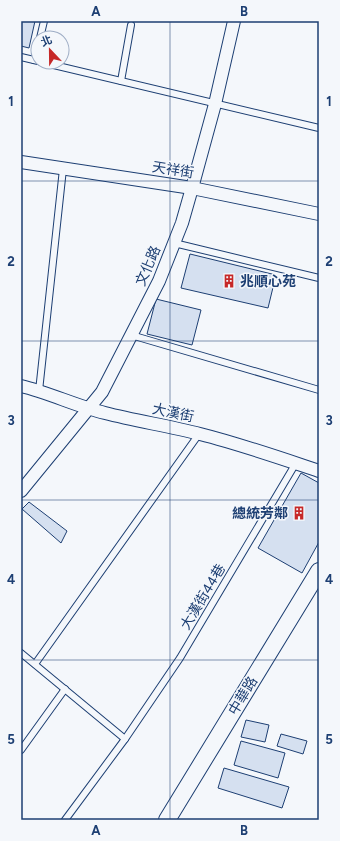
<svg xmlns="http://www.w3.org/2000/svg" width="340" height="841" viewBox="0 0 340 841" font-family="Figtree,'Noto Sans TC',sans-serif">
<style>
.building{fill:#d5e0f0;stroke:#1d3f73}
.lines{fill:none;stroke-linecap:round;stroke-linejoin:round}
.lane-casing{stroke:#1d3f73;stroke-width:8}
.street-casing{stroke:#1d3f73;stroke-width:14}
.secondary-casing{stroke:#1d3f73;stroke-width:18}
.lane{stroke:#f4f7fb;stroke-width:6}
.street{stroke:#f4f7fb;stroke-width:12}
.secondary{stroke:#f4f7fb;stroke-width:16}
.grid{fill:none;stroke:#1d3f73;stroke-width:1;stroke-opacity:0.55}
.labels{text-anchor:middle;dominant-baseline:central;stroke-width:3;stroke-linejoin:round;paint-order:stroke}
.street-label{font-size:14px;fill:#1d3f73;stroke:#f4f7fb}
.poi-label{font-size:14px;font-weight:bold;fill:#1d3f73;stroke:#f4f7fb;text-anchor:start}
.neatline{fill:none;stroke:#1d3f73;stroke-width:1.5}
.grid-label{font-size:13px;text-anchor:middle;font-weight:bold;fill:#1d3f73}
</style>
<rect width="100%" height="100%" fill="#f4f7fb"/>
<g class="building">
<path d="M21 21H35L29 48 21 46Z"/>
<path d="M190 254 276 275 268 308 181 288Z"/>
<path d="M156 299 201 310 192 345 147 334Z"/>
<path d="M301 473 319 483V542L302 573 258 548Z"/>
<path d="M29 502 67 531 61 543 22 509Z"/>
<path d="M246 720 269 725 265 742 241 737Z"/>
<path d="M281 734 307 741 303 754 277 746Z"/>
<path d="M241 741 285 753 278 778 234 765Z"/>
<path d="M224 768 289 787 282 808 218 788Z"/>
</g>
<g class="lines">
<g class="lane-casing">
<g id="lane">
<path d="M40 38 44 21"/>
<path d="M21 57 38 61"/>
<path d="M34 60 38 45"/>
<path d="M41 62 319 128"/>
<path d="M121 81 131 25"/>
<path d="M174 243 319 278"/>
<path d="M131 335 319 390"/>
<path d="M39 391 63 169"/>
<path d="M21 653 125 739"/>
<path d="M35 664 199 434"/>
<path d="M21 750 65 689"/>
<path d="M65 820 125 739 180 658 296 463"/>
</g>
</g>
<g class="street-casing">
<g id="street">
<path d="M21 162 192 188 319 214"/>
<path d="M21 386C50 393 76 406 105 413 136 421 169 426 200 434 240 444 280 458 319 471"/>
<path d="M21 491 102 392 159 281 182 223 192 188 215 104 234 21"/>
</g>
</g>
<g class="secondary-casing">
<path id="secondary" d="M167 820 319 571"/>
</g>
<use href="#lane" class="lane"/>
<use href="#street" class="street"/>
<use href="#secondary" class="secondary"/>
</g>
<path class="grid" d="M170 21V820M21 181H319M21 341H319M21 500H319M21 660H319"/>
<defs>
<g id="building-bare" transform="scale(1.08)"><path d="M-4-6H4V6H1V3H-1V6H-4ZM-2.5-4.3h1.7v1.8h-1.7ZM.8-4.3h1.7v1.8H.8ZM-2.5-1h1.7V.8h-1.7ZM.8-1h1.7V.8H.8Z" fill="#c62828" stroke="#f4f7fb" stroke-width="2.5" paint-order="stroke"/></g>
</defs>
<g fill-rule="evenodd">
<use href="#building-bare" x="229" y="281"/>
<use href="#building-bare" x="299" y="513"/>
</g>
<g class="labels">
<g class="street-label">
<text transform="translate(173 170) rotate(9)">天祥街</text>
<text transform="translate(148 266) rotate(-67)">文化路</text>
<text transform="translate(173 413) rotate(12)">大漢街</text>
<text transform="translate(203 597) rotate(-59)">大漢街44巷</text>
<text transform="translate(243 696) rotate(-59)">中華路</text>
</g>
<g class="poi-label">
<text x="240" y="281">兆順心苑</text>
<text x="288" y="513" text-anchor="end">總統芳鄰</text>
</g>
</g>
<rect width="340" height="841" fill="none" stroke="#f4f7fb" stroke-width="44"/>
<g transform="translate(50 50) rotate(338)"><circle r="19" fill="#f4f7fb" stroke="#9eadc5"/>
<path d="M0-3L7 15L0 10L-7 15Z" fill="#c62828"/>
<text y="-6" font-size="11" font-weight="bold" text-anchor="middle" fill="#1d3f73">北</text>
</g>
<rect x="22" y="22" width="296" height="797" class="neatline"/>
<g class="grid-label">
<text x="96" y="16">A</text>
<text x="244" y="16">B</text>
<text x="11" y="106">1</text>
<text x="329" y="106">1</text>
<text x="11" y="266">2</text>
<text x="329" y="266">2</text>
<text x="11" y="425">3</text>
<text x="329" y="425">3</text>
<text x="11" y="584">4</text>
<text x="329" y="584">4</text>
<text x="11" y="744">5</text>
<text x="329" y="744">5</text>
<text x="96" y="835">A</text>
<text x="244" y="835">B</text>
</g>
</svg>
